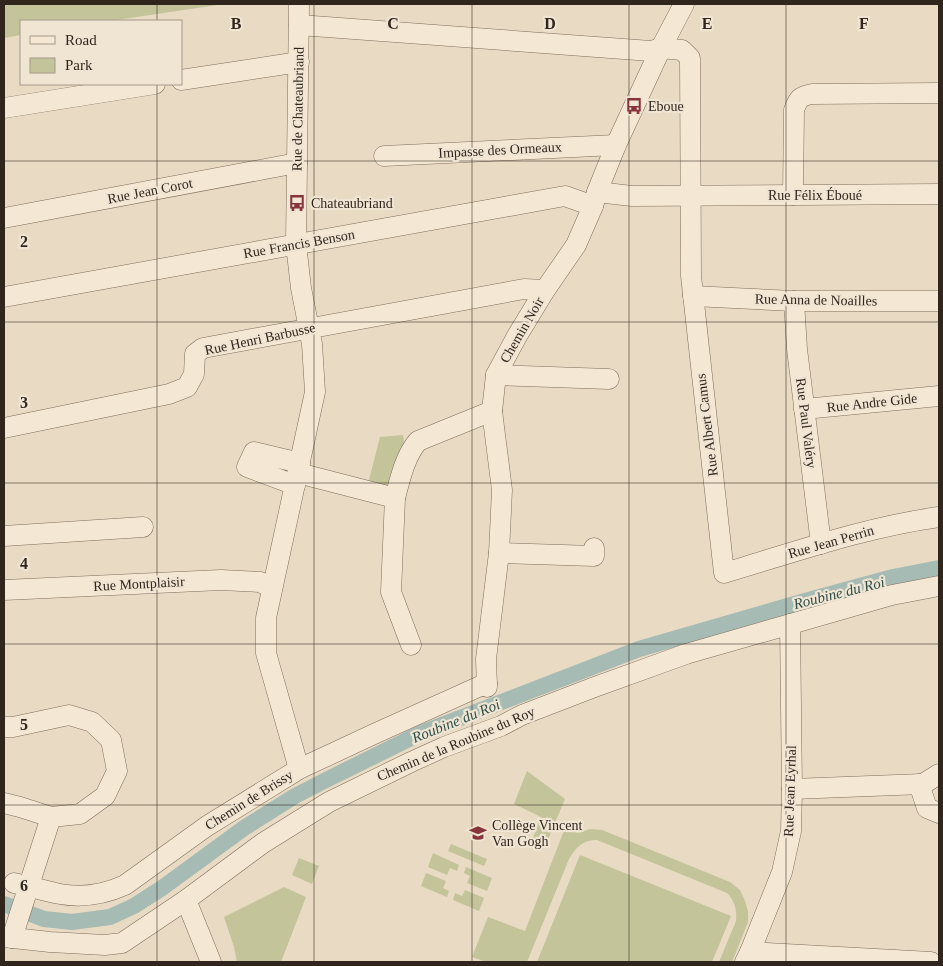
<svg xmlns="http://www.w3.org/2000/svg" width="943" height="966" viewBox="0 0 943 966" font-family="Georgia,serif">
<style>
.green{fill:#c3c499}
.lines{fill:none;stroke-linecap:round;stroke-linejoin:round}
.canal{stroke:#a5bbb3;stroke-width:16}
.minor-casing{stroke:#806c5c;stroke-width:21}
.minor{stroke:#f4e8d5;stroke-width:20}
.grid{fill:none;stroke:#31261e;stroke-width:1;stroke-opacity:0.55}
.labels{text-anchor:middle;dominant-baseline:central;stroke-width:4.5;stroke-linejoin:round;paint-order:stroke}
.poi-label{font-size:14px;fill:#31261e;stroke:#f0e5d2;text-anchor:start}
.street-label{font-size:14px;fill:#31261e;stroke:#f0e5d2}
.water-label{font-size:15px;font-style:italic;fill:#2f4f4b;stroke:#f0e5d2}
.grid-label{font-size:16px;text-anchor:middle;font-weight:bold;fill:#31261e;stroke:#f0e5d2;stroke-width:4.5;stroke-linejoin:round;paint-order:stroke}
</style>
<rect width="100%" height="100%" fill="#e8dac3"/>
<g class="green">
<path d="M4 4H224L110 21H21V35L4 38Z"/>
<path d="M403 435 404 442 393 480C385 489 379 486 368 484L380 437Z"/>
<path d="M527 771 565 799 544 849 531 843 541 817 514 804Z"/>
<path d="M565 828 578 833 590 829 602 830 730 882 740 890 745 901 748 911V922L732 962H719L736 921C737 910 735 901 727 893L597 840C583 840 576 847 569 859L527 962H486L472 957 488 917 525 931Z"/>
<path d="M451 844 487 859 484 866 448 851Z"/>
<path d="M433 853 459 865 457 871 450 868 447 875 428 867Z"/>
<path d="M580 855 731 916 712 962H537Z"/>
<path d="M299 858 319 866 312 884 292 875Z"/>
<path d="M466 867 492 878 487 891 467 883 470 876 464 873Z"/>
<path d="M426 873 446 881 443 888 449 891 447 897 421 886Z"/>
<path d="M284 887 306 897 281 962H237L234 947 224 917Z"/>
<path d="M465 890 484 898 479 911 453 900 455 893 462 896Z"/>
</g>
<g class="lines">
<path class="canal" d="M4 904 44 919 72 922 110 917 134 906 162 888 244 828 295 796 328 779 421 733 639 649 805 601 893 577 939 568"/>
<g class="minor-casing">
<g id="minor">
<path d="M299 25 651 51 661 48 682 50 690 58 691 276 724 573C795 552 866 527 939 517"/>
<path d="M181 80 299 62"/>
<path d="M4 108 155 84"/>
<path d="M384 156 616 145"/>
<path d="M597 192 632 196 939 194"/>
<path d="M793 195 794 110C798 99 800 96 812 94L939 93"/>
<path d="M4 218 297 163"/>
<path d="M693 296 794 301H939"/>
<path d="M4 297 565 196 593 206"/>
<path d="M794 301 797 349 821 544"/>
<path d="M496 375 609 379"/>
<path d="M804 409 939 396"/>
<path d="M4 428 169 394 187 387 194 374 195 354 203 348 524 289 545 290"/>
<path d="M298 473 395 498"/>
<path d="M295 485 247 467 254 452 300 463"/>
<path d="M4 536 143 527"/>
<path d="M499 553 594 556V548"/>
<path d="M4 590 221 580 260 582 272 588"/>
<path d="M411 645 391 592 395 498C400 479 405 456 418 441L492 411"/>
<path d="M487 687 486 659 499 553 502 490 492 411 496 375 517 336 545 290 576 245 593 206 597 192 616 145 661 48 684 4"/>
<path d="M4 727H13L69 715 92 722 111 740 117 771 105 796 80 814 51 817 20 807 4 803"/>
<path d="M299 769 266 653V618L315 392 312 344 301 288 296 244 299 4"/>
<path d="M919 784 927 808 939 813"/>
<path d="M792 789 923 784 939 774"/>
<path d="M14 883C29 886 45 891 60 894 82 898 105 894 125 885L207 826 299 769 374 734 487 683"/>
<path d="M186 900 211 962"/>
<path d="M4 937 50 942 105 945 122 943 186 900 263 843 329 802 411 762 444 747 501 726 522 715 592 688 686 654 892 595 939 586"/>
<path d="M12 938 51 817"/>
<path d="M750 952 782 872 791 831 792 789 790 624"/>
<path d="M745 962 750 952 931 962"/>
</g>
</g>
<use href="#minor" class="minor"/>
</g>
<path class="grid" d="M157 4V21M314 4V962M472 4V962M629 4V962M786 4V962M157 84V962M4 161H939M4 322H939M4 483H939M4 644H939M4 805H939"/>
<defs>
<g id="bus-bare" transform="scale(1.35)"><path d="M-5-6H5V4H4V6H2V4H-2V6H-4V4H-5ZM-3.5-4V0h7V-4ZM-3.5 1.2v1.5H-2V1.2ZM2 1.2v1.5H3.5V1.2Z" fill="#87343b" stroke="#f0e5d2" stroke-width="2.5" paint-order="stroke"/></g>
<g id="school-bare" transform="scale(1.35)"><path d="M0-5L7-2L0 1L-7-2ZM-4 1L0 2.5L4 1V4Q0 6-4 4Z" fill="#87343b" stroke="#f0e5d2" stroke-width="2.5" paint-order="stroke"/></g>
</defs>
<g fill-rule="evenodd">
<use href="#bus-bare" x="634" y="106"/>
<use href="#bus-bare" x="297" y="203"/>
<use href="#school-bare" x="478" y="833"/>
</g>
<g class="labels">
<g class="poi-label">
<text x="648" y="106">Eboue</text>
<text x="311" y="203">Chateaubriand</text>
<text x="492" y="825">Collège Vincent<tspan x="492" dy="16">Van Gogh</tspan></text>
</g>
<g class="street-label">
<text transform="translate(298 109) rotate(-89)">Rue de Chateaubriand</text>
<text transform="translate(500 150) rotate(-3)">Impasse des Ormeaux</text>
<text transform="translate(150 191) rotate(-11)">Rue Jean Corot</text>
<text x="815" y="195">Rue Félix Éboué</text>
<text transform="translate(299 244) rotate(-10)">Rue Francis Benson</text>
<text transform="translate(816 300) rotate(1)">Rue Anna de Noailles</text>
<text transform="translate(522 330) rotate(-60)">Chemin Noir</text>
<text transform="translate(260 339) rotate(-12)">Rue Henri Barbusse</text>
<text transform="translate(872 403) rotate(-6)">Rue Andre Gide</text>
<text transform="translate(806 423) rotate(83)">Rue Paul Valéry</text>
<text transform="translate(707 425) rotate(-97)">Rue Albert Camus</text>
<text transform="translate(831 542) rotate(-16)">Rue Jean Perrin</text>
<text transform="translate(139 584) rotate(-3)">Rue Montplaisir</text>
<text transform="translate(456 744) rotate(-23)">Chemin de la Roubine du Roy</text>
<text transform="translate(790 791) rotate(-88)">Rue Jean Eyrhal</text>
<text transform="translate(249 800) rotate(-32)">Chemin de Brissy</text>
</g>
<g class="water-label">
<text transform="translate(839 593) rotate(-14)">Roubine du Roi</text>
<text transform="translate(456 721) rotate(-22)">Roubine du Roi</text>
</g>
</g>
<g class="grid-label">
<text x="236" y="29">B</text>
<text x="393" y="29">C</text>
<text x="550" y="29">D</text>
<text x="707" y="29">E</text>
<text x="864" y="29">F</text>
<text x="24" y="247">2</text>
<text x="24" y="408">3</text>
<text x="24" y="569">4</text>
<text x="24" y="730">5</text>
<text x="24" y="891">6</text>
</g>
<rect width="943" height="966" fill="none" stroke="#31261e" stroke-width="10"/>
<rect x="20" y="20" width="162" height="65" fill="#f0e5d2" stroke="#a4998a"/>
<rect x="30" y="36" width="25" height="8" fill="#f4e8d5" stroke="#a4998a"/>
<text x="65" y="45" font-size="15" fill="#31261e">Road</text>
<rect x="30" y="58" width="25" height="15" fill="#c3c499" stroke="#a4998a"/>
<text x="65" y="70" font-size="15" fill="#31261e">Park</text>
</svg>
